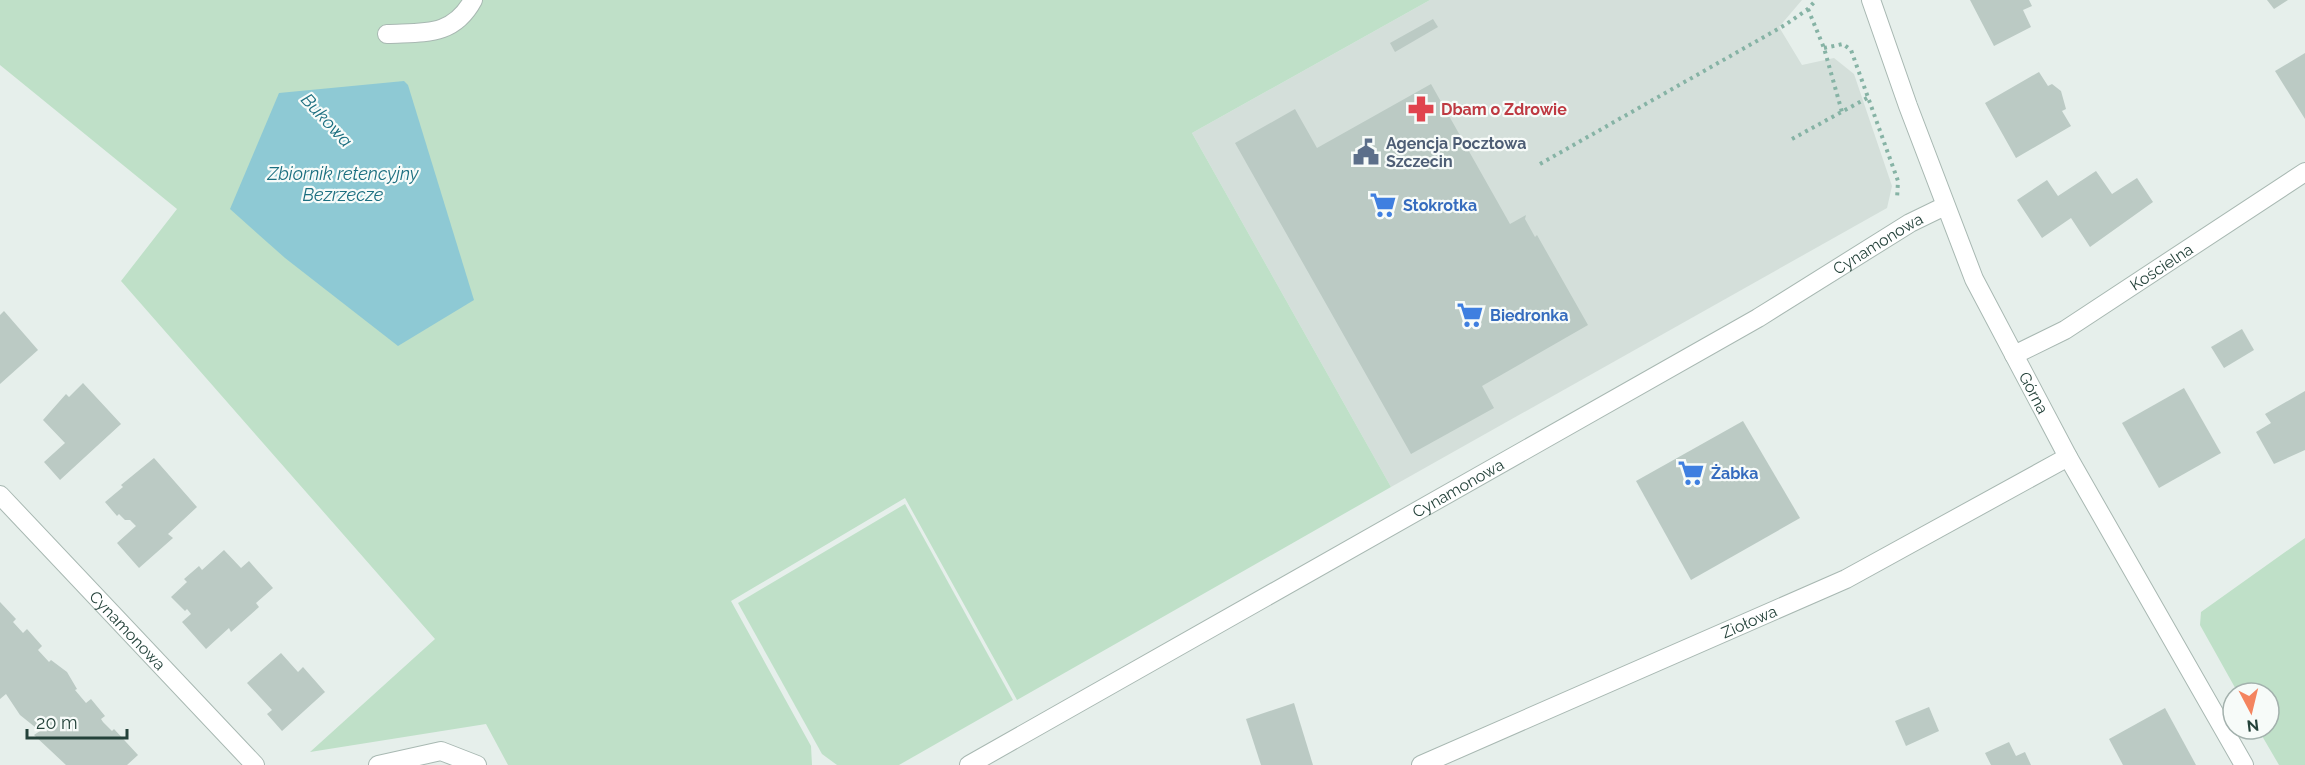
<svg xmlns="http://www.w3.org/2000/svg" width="2305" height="765" viewBox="0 0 2305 765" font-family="Raleway,sans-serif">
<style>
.built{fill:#d4dfda}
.green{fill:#bfe0c8}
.water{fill:#8ec9d4}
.building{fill:#bbcac4}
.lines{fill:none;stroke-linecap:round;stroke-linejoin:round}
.minor-casing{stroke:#a8b8b2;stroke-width:20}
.path{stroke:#86b3a5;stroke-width:4;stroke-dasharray:3 4.5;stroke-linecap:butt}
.minor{stroke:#fff;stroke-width:18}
.labels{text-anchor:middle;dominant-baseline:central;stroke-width:4.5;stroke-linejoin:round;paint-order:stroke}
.health-label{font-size:16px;font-weight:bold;fill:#be3a42;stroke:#f7fbf9;text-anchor:start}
.service-label{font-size:16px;font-weight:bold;fill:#4e5e75;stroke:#f7fbf9;text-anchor:start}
.shop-label{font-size:16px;font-weight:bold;fill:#366cbe;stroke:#f7fbf9;text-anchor:start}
.street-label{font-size:16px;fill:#24423a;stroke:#f7fbf9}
.water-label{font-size:18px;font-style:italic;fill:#1c6f80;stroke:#f7fbf9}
</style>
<rect width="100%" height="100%" fill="#e6efeb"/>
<path class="built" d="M1430 0H1802L1779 27 1802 65 1834 58 1854 74 1892 186 1887 208 1391 487 1192 133Z"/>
<g class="green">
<path d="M0 0H1430L1192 133 1391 487 1017 700 905 498 731 601 811 746 812 765H508L486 724 310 752 435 639 121 281 177 209 0 65Z"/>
<path d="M905 504 1013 700 899 765H837L822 754 738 603Z"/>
<path d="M2305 538V765H2279L2258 729H2269V693H2238L2200 625 2201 612Z"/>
</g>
<path class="water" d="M404 81 408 85 474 300 398 346 285 258 230 209 279 93Z"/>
<g class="building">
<path d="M1970 0H2029L2032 6 2023 10 2031 27 1994 46Z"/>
<path d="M2267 0H2288L2274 9Z"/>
<path d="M1433 19 1438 27 1395 52 1390 43Z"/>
<path d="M2305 53V119L2275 71Z"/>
<path d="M2039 72 2048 86 2052 84 2061 91 2066 109 2062 111 2071 126 2016 158 1985 103Z"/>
<path d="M1431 84 1510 224 1526 215 1525 219 1535 237 1537 235 1588 325 1482 386 1494 408 1411 454 1235 143 1295 109 1317 148Z"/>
<path d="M2096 171 2112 194 2137 178 2153 202 2090 247 2071 218 2042 238 2017 200 2047 180 2058 196Z"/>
<path d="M4 311 38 350 0 384V315Z"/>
<path d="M2242 329 2254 350 2224 368 2211 347Z"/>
<path d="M83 383 121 424 60 480 44 462 65 443 43 420 66 394 69 397Z"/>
<path d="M2184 388 2221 453 2159 488 2122 423Z"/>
<path d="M2305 391V450L2274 464 2256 432 2271 423 2265 414Z"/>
<path d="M1743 421 1800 518 1691 580 1636 481Z"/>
<path d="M154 458 197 507 168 534 173 538 139 568 117 543 136 526 130 520H125L119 514 117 516 105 502 123 487 121 485Z"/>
<path d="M224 550 241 568 249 561 273 588 256 603 259 607 231 632 229 628 206 649 182 622 191 614 187 609 185 611 171 597 187 582 184 579 199 566 202 570Z"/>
<path d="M0 602 16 619 13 622 23 633 27 629 42 646 38 650 49 662 51 660 67 672 77 689 75 690 86 703 91 699 105 716 101 719 103 722 112 731 114 729 138 755 127 765H66L34 735 40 731 20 715 6 694 0 699Z"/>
<path d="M281 653 298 672 303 667 325 692 282 731 267 714 272 710 247 683Z"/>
<path d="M1294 703 1313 765H1261L1246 719Z"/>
<path d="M1929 707 1939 731 1906 746 1895 721Z"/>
<path d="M2165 708 2196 765H2123L2109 739Z"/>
<path d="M2009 742 2016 756 2025 752 2031 765H1991L1985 753Z"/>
</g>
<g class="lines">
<g class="minor-casing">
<g id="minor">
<path id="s1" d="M1871 0 1908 106 1974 279 2068 457 2244 765"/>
<path d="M387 34C424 32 453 37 473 0"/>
<path id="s2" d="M2014 355 2065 330 2305 172"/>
<path id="s3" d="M0 495 255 765"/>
<path d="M378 765 441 751 477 765"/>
<path id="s4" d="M969 765 1758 318 1910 223 1945 206"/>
<path id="s5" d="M1421 765 1846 579 2068 457"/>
</g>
</g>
<g class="path">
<path d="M1808 9 1824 48 1842 112"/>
<path d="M1824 48 1843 44 1851 50 1898 181 1897 199"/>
<path d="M1792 139 1869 97"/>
<path d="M1540 164 1785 25 1808 9 1816 0"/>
</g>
<use href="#minor" class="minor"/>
</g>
<defs>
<g id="pharmacy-bare" transform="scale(2.07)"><path d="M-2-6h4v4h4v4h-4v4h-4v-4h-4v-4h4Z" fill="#e0444e" stroke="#f7fbf9" stroke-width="2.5" paint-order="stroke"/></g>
<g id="civic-bare" transform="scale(2.07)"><path d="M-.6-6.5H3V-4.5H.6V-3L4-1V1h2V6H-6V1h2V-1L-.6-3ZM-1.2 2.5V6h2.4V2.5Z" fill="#5c6f8a" stroke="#f7fbf9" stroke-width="2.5" paint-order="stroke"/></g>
<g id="supermarket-bare" transform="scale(2.07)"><path d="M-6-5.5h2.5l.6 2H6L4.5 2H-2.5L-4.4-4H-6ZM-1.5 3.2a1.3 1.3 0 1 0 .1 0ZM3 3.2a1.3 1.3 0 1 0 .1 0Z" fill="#3f7fe0" stroke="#f7fbf9" stroke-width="2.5" paint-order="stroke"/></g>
</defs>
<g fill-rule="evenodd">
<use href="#pharmacy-bare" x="1421" y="109"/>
<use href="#civic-bare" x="1366" y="152"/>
<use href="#supermarket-bare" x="1383" y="205"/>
<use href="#supermarket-bare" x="1470" y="315"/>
<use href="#supermarket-bare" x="1691" y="473"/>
</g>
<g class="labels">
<g class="health-label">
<text x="1441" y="109">Dbam o Zdrowie</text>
</g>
<g class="service-label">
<text x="1386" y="143">Agencja Pocztowa<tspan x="1386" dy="18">Szczecin</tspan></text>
</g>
<g class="shop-label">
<text x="1403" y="205">Stokrotka</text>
<text x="1490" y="315">Biedronka</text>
<text x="1711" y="473">Żabka</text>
</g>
<g class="street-label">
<text stroke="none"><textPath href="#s4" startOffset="1048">Cynamonowa</textPath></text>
<text stroke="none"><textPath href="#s2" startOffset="172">Kościelna</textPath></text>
<text stroke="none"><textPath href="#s1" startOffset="426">Górna</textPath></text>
<text stroke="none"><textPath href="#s4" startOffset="562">Cynamonowa</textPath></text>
<text stroke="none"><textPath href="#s5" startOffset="358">Ziołowa</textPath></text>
<text stroke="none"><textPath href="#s3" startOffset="186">Cynamonowa</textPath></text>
</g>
<g class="water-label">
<text transform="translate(327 120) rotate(47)">Bukowa</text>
<text x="343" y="173">Zbiornik retencyjny<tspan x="343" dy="21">Bezrzecze</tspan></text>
</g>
</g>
<g transform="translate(2251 711) rotate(173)"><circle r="28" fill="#f7fbf9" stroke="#a3b1ad" stroke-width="1.5"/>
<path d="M0-4.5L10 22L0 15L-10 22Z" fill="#f4845f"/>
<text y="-9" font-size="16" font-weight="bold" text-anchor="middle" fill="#24423a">N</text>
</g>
<path d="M27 729v9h100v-9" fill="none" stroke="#24423a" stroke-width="3"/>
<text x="36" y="729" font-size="18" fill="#24423a" stroke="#f7fbf9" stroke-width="4.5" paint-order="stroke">20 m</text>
</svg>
